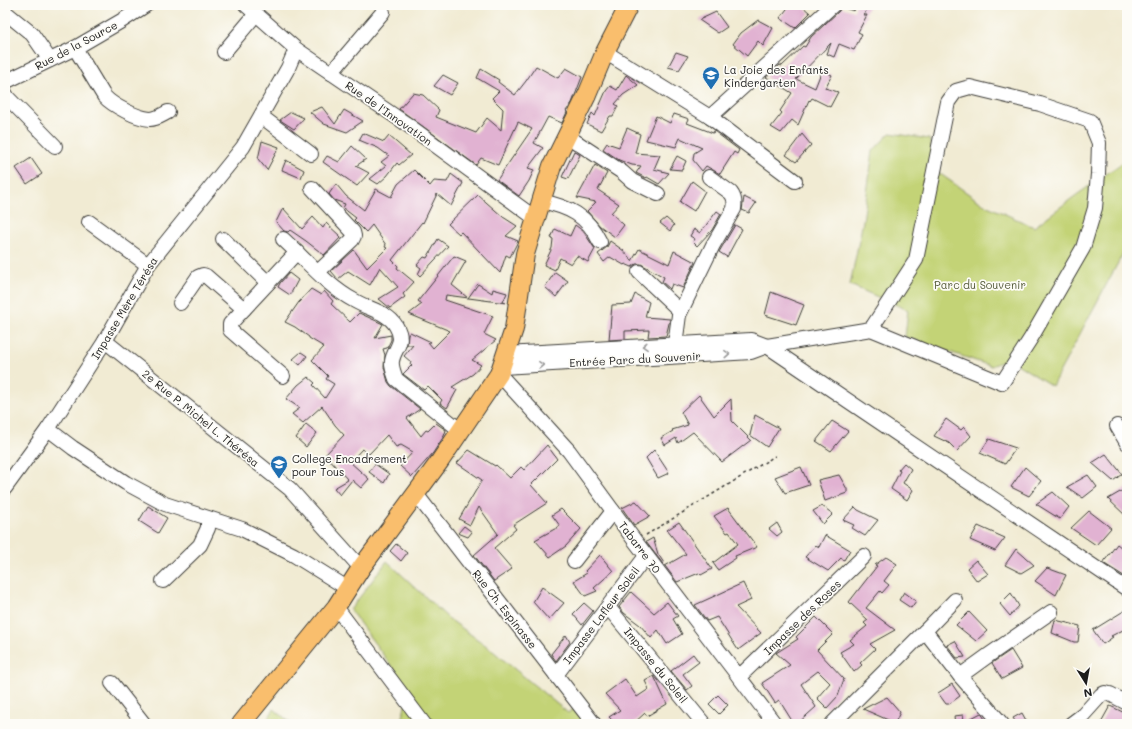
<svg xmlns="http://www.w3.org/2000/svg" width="1132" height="729" viewBox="0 0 1132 729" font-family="Mali,sans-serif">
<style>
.green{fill:#c3d376;stroke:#707849}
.building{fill:#e1b2d2}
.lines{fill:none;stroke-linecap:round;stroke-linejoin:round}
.minor-casing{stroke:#3c3b37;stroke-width:16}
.major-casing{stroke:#3c3b37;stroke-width:20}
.path{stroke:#3c3b37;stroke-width:1.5;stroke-dasharray:3 3;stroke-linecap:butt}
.minor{stroke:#fff;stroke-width:14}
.major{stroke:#f9be6d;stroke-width:18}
.oneway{stroke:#999}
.labels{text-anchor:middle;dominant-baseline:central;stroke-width:3.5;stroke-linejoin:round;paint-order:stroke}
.street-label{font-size:11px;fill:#1c1c1c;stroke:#fdfcf7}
.poi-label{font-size:11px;fill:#1c1c1c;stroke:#fdfcf7;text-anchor:start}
.park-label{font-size:11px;fill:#565c3c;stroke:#fdfcf7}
</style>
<rect width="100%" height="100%" fill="#fdfcf7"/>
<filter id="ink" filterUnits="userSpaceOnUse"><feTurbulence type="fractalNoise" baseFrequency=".025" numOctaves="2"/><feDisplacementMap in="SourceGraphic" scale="8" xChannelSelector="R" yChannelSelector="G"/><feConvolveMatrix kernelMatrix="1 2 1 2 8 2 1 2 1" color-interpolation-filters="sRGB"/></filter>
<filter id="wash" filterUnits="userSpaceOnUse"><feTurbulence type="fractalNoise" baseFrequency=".012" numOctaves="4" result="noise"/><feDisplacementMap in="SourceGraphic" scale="16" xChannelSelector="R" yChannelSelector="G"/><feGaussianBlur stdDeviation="0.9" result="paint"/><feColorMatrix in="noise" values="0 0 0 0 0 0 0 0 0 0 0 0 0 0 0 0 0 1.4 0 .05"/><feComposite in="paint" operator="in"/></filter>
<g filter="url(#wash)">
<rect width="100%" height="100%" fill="#f1ebd3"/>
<g class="green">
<path d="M890 133 929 139 939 173 983 204 1034 227 1075 196 1122 163 1127 166V246L1052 386 1009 359 991 366 905 337 908 310 850 285 863 221 873 151Z"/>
<path d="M387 561 448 618 488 647 568 713 575 708 588 724H400L405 706 412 694 350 610Z"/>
<path d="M274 709 292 724H265Z"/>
</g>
<g id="blocks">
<g class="building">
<path d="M790 5H801L810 13 795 28 780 18Z"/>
<path d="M856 5H869L864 15H867L858 32 862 34 854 50 839 44 834 57 827 54 831 43 796 79 815 88 822 70 832 75 825 88 838 92 830 107 812 98 810 101 809 100 798 125 792 120 781 133 771 127 782 113 780 111 792 93 766 77 780 65 782 66 803 46 805 47 811 37 839 11 841 7 854 11Z"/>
<path d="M716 12 727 27 718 33 699 20Z"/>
<path d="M758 20 773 28 763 46 758 41 747 56 733 44 741 33Z"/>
<path d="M676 52 688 56 679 70 668 67Z"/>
<path d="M536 66 558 78 566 68 582 77 572 103 566 111 567 112 562 123 548 117 534 143 543 148 528 168 534 170 529 181 519 196 497 180 532 129 518 122 498 165 481 158 476 165 399 109 413 93 423 95 439 110 436 117 476 133 487 118 501 130 503 109 492 98 499 91 477 78 481 69 499 80 498 82 515 95 526 81Z"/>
<path d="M443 75 458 83 450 95 434 86Z"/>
<path d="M626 75 638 85 623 95 615 104 618 106 613 116H610L601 131 587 124 592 113 595 116 606 91 610 86 617 90Z"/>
<path d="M322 107 335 124 344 110 363 121 347 132 324 124 310 112Z"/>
<path d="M291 112 304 118 294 129 280 120Z"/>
<path d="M674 114 689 119 687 123 713 133 714 131 739 150 737 154 734 152 720 174 706 166 702 171 693 160 694 153 702 148 680 138 676 147 646 140 656 116 670 123Z"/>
<path d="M627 128 640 134 635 153 660 155 654 169 669 173 659 184 647 177 646 178 636 173 641 166 632 165 619 160 603 149 607 143 619 147Z"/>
<path d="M363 133 384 142 389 136 411 155 399 165 397 163 387 176 378 184 370 179 386 166 381 162 389 156 378 148 359 140Z"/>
<path d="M802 134 811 145 796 162 786 155Z"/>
<path d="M262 141 279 147 267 170 258 159Z"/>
<path d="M352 146 366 159 356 166 369 173 357 186 323 162 327 156 339 162Z"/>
<path d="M574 151 580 155 568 179 562 177Z"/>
<path d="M677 156 686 161 682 170 670 169Z"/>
<path d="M31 158 42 174 27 184 16 168Z"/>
<path d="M286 160 304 170 301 178 282 170Z"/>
<path d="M595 165 607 173 598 190 619 204 611 213 624 225 615 237 600 226 587 211 596 202 577 198Z"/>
<path d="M414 170 430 186 434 181 447 182 451 174 463 183 451 206 437 194 423 223 422 222 392 260 398 266 397 268 414 282 403 294 405 297 390 308 379 299 398 287 380 267 370 285 348 271 338 279 331 271 354 250 367 268 387 248 385 247 386 245 372 225 366 232 354 220 356 218 343 208 345 204 334 200 329 194 336 184 346 196 364 210 376 189 391 197 398 184Z"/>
<path d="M692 181 705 191 694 211 680 202Z"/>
<path d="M478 195 503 217 517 226 506 236 518 241 510 257 506 255 500 273 461 232 459 234 448 224Z"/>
<path d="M744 197 756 203 749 213 742 210Z"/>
<path d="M283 208 302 229 313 217 323 228 326 223 341 237 324 255 306 241 290 230 288 232 284 231 276 222Z"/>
<path d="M717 211 721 214 712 230 697 246 693 242 695 239 690 236 694 229 700 233Z"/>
<path d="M666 218 674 225 670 231 660 223Z"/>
<path d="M575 225 583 231 595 249 588 262 577 256 571 264 560 258 555 270 544 265 552 248 553 239 551 238 555 229 570 236Z"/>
<path d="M735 225 742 229 727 257 719 252Z"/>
<path d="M438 239 448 246 420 276 418 274 421 268 417 265 424 257 427 258Z"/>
<path d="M610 241 624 251 632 261 639 249 669 264 674 251 695 262 683 288 672 284 670 289 662 282 664 277 641 264H636L632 267 625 264 624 265 610 257 604 262 598 254 607 247Z"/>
<path d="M454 256 466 261 452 285 468 298 478 284 492 293 493 289 507 293 503 302 506 303 446 295 445 300 493 316 484 334 496 340 472 360 481 365 473 374 452 387 457 390 447 408 440 403 442 400 428 386 424 390 403 374 412 365 410 364 411 362 404 356 413 345H407L408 335 410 332 431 342H428L433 348 450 331 409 314 422 304 418 301Z"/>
<path d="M555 272 568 281 556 297 545 287Z"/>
<path d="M289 273 298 280 290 295 278 287 280 283Z"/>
<path d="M311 289 321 295 324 291 333 301 331 304 350 322 359 313 383 324 375 338 391 335V340L387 348 383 349 385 355 384 367 388 382 391 386 420 409 407 418 421 436 426 430 428 431 436 423 446 430 444 436 433 453 412 477 400 466 413 452 401 445 396 447 387 435 369 454 362 449 350 462 369 479 361 488 352 480 340 495 334 488 348 480 325 455 344 435 335 425 322 406 303 423 292 414 300 408 286 399 298 385 308 377 315 383 313 385 325 398 334 384 326 379 328 376 312 360 324 347 309 338V337L295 327 285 322 299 302Z"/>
<path d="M771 292 804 305 796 325 765 315Z"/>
<path d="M635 294 649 302 645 317 670 319 666 336 648 337 649 330 625 331V339L609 340 612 305 631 304Z"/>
<path d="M301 352 307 356 300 365 293 359Z"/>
<path d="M699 395 714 416 731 399 732 421 751 440 722 462 693 432 678 443 676 438 665 445 661 438 673 431 672 430 688 425 681 412Z"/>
<path d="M755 415 779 428 767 447 750 435Z"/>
<path d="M946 419 961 430 964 427 971 436 957 451 949 443 934 436Z"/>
<path d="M832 421 848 431 831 451 816 441Z"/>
<path d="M306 424 317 433 306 447 296 438Z"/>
<path d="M989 439 1016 448 1005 464 980 453Z"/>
<path d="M547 445 557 459 531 485 547 503 513 525 516 529 494 548 512 569 494 581 474 555 498 534 479 507 470 525 459 519 482 480 457 463 469 450 495 466 496 465 510 478 521 467 524 470Z"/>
<path d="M654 450 669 473 658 478 646 458Z"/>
<path d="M1106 454 1122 474 1113 481 1092 463Z"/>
<path d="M904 463 911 469 903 483 913 490 907 500 891 489 900 471 898 470Z"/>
<path d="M375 464 389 474 384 483 369 472Z"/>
<path d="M801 467 809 485 785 493 775 477Z"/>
<path d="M1025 467 1041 481 1029 496 1011 487Z"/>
<path d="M839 475 847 489V493L825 501 818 480Z"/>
<path d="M1088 475 1097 487 1083 498 1067 487Z"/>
<path d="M1127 488V517L1108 499Z"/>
<path d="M1053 492 1069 507 1060 519 1036 504Z"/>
<path d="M636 501 650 516 634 525 622 508Z"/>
<path d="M148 506 167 518 158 533 139 521Z"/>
<path d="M822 506 833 514 823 524 813 511Z"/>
<path d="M855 507 858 510 878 520 865 536 852 528 854 525 843 520Z"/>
<path d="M728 508 757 547 735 556 736 558 718 570 713 563 738 544 729 532 727 533 714 516Z"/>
<path d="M561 509 581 529 566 546 550 557 535 540 560 526 552 515Z"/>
<path d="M1089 511 1111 528 1096 545 1071 528Z"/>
<path d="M679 522 712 569 701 575 699 573 677 582 665 566 686 554 667 530Z"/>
<path d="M777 523 782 532 777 536 769 529Z"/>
<path d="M464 526 472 532 468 537 458 533Z"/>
<path d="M978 526 1005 538 995 551 970 540Z"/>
<path d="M825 535 850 550 844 560 841 558 828 571 805 557 816 545 819 547Z"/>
<path d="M653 538 658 554 664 563 663 564 646 542Z"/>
<path d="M396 544 407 553 401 561 390 551Z"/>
<path d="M1117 544 1127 552V578L1103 563Z"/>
<path d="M1016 549 1034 565 1021 573 1005 565Z"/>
<path d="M600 555 613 571 594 588 597 591 585 596 574 581 587 573 585 571Z"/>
<path d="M886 557 897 564 884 581 889 585 882 593 880 591 866 608 895 630 870 644 875 649 860 663 862 665 854 672 840 652 854 644 850 640 867 626 864 623 868 620 849 602 877 566 875 565Z"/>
<path d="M976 560 988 574 977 581 967 568Z"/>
<path d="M1047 568 1066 575 1056 595 1035 581Z"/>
<path d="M743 583 751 600 736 607 761 633 738 650 717 617 707 621 695 605Z"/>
<path d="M542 587 564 603 549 620 533 602Z"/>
<path d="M631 592 654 613 667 602 678 616 673 619 682 634 667 644 658 630 651 638 640 625 624 613 619 607Z"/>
<path d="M904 592 916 601 911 608 899 600Z"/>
<path d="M1011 593 1019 606 1010 616 1000 604Z"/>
<path d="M584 603 593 611 582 625 573 614Z"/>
<path d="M1127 609V628L1111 636 1113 637 1103 644 1093 630Z"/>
<path d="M969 612 987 631 976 641 956 625Z"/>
<path d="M816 617 833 634 817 650 844 679 838 696 827 708 817 698 830 683 818 671 801 684 816 707 797 724H794L779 700 775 703 762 683 790 665 776 653 798 639 796 637Z"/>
<path d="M1055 620 1080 626 1078 642H1074L1052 633Z"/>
<path d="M566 635 570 642 556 661 551 654Z"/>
<path d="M955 641 965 657 957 658 947 645Z"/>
<path d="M1011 650 1022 668 1002 679 992 663Z"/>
<path d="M693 654 699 662 683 674 692 686 687 690 671 671Z"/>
<path d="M654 676 667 704 647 716 645 713 633 724H616L609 717 620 710 605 694 625 679 637 697 649 689 645 681Z"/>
<path d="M952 684 960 696 949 704H946L938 693Z"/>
<path d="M718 695 728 705 719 714 709 704Z"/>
<path d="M887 697 900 712 895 723 863 709Z"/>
<path d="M1110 706 1127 714V718L1123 724H1100Z"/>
<path d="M981 713 988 724H955L954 716 963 715 964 722Z"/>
<path d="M1022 713 1028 724H1017L1013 718Z"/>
</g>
</g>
</g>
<g filter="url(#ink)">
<use href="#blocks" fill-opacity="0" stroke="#3c3b37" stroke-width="1"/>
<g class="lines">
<g class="minor-casing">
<g id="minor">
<path d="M246 5 296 49 405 123 535 218"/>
<path d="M5 12 32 34 50 60"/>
<path d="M75 48 104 96C113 106 137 118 150 119 157 119 162 115 168 112"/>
<path d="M224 52 256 14"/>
<path d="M605 52 710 117 795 181"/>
<path d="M331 73 383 12"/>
<path d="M5 82 75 48 123 20 146 5"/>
<path d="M970 87 1040 104 1090 121 1099 143 1098 174 1095 208 1083 248 1031 338 1002 383 871 329 916 260 948 102 956 91Z"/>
<path d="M5 93 8 98 55 146"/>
<path d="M261 116 311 154"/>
<path d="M710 117 833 5"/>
<path d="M567 136 622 172 632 181 658 194"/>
<path d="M312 188 353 232 354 236 352 240 318 272"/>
<path d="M541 201C569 207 587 215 600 242"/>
<path d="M89 222 148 265"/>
<path d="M223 239 268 283"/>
<path d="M283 239C305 259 328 287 355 301 368 309 388 312 396 326 406 343 394 348 392 361 391 367 394 373 396 379L461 431"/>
<path d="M639 272 680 311"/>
<path d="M180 303 198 277 203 275 206 276 244 309"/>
<path d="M105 341 290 489 361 568"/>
<path d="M675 345 679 315 713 245 734 209C735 203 735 198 731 193L709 177"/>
<path d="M506 354 751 340 767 346 1127 589"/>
<path d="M502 367 751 352 767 346 871 329"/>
<path d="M499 374 569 451 635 541 775 724"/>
<path d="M283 376 230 330V324L297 252"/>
<path d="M1117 426 1127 443"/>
<path d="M48 429 73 448 126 483 165 504 242 529 294 555 347 588"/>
<path d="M5 488 48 429 105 341 148 265 243 147 288 68 296 49"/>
<path d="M416 494 594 724"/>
<path d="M574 561 613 511"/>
<path d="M163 581 200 545 208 528V519"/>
<path d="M336 607 424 724"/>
<path d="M608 607 704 724"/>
<path d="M925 631 955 600"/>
<path d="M556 675 646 556"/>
<path d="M960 676 989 655 1051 612"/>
<path d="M739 677 864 556"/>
<path d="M112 683 144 724"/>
<path d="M832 724 925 631 960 676 1002 724"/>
<path d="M1071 724 1083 715 1101 695 1105 693 1110 694 1127 703"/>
</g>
</g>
<g class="major-casing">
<path id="major" d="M241 724 336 607 361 568 440 461 499 374 514 329 525 254 552 166 587 95 605 52 629 5"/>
</g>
<path class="path" d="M646 535 775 456"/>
<use href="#minor" class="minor"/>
<use href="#major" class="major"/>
</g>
<defs><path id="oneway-chevron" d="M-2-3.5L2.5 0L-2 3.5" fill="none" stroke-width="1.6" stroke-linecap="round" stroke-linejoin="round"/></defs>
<g class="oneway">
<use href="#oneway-chevron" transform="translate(645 346) rotate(177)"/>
<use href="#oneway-chevron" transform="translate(727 354) rotate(-3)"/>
<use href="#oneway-chevron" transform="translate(541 365) rotate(-3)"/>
</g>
</g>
<defs>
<g id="school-pin" transform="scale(0.9)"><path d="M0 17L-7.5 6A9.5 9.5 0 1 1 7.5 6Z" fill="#1f6fb2" stroke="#fdfcf7"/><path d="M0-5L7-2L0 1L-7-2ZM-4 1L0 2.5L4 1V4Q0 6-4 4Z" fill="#fff"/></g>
</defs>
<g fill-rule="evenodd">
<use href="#school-pin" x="711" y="75"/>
<use href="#school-pin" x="279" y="464"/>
</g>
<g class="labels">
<g class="street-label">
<text transform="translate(76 45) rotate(-28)">Rue de la Source</text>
<text transform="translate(389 113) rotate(35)">Rue de l'Innovation</text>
<text transform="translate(124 308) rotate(-59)">Impasse Mère Térésa</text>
<text transform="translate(635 359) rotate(-3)">Entrée Parc du Souvenir</text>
<text transform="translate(201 418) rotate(39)">2e Rue P. Michel L. Thérésa</text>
<text transform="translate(640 547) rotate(53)">Tabarre 70</text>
<text transform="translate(505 609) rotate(52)">Rue Ch. Espinasse</text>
<text transform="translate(601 615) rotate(-53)">Impasse Lafleur Soleil</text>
<text transform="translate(802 617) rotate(-44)">Impasse des Roses</text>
<text transform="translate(656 665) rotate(51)">Impasse du Soleil</text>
</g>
<g class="poi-label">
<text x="724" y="69">La Joie des Enfants<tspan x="724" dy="13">Kindergarten</tspan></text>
<text x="292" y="458">College Encadrement<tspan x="292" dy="13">pour Tous</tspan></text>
</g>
<g class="park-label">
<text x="980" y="284">Parc du Souvenir</text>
</g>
</g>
<rect width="1132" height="729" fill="none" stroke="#fdfcf7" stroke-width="20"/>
<g transform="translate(1086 683) rotate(169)" stroke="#fdfcf7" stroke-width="3" paint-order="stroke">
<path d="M0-3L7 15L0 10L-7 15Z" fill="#1c1c1c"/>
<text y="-6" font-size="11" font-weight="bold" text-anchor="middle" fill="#1c1c1c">N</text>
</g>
</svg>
